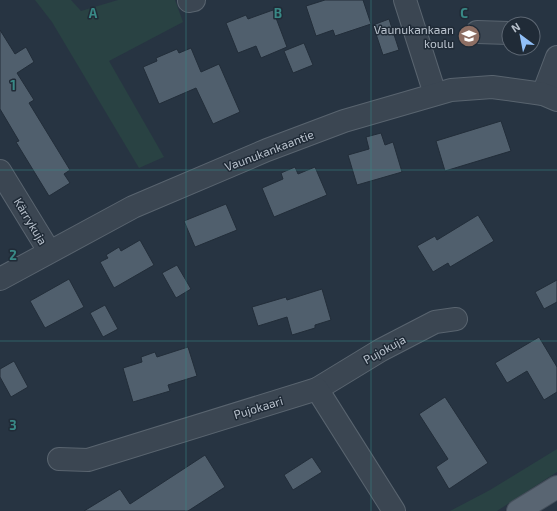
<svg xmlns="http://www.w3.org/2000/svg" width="557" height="511" viewBox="0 0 557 511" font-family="'Exo 2',sans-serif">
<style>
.green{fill:#294243}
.building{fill:#505f6d;stroke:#222d39}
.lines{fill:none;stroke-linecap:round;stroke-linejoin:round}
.minor-casing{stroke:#59646f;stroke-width:24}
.major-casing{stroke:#454f5b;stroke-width:24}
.minor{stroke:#3b4652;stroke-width:22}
.major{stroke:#596572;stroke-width:22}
.grid{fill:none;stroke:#398986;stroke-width:1;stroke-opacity:0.55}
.labels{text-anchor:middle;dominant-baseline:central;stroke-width:3;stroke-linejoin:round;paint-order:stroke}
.poi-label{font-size:12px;fill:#b8c1cc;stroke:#202b37;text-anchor:end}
.street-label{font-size:12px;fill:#b8c1cc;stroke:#202b37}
.grid-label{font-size:13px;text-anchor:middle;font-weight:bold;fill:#398986;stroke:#202b37;stroke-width:3;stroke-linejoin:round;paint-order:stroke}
</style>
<rect width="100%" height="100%" fill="#273442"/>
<g class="green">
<path d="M35 0H71L81 11 118 0H175L183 22 109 61 164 157 139 168 52 22Z"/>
<path d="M557 449V472L497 511H450L490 490Z"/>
</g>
<g class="building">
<path d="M325 0H363L371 24 335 36 333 30 316 36 306 6Z"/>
<path d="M273 10 287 47 261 58 256 46 238 53 226 23 246 15 248 19Z"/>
<path d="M389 19 399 50 383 55 373 25Z"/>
<path d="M0 30 15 54 26 47 34 62 17 73 34 100 29 103 70 170 64 174 70 183 49 196 16 142 19 141 0 109Z"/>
<path d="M304 43 313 65 293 73 284 51Z"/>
<path d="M191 48 201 72 219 64 240 112 213 124 196 88 159 104 143 67 157 61 156 58 177 49 179 53Z"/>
<path d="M501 121 511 151 445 171 436 141Z"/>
<path d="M381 133 385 145 393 142 402 172 357 185 348 155 369 149 366 137Z"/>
<path d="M295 167 298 174 315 167 327 195 274 217 262 188 283 179 281 173Z"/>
<path d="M226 204 237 230 195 247 184 221Z"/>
<path d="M478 215 494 241 450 267 448 263 433 272 417 246 435 236 437 240Z"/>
<path d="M140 240 154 265 114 288 100 262 108 258 106 255 119 247 121 251Z"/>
<path d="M177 265 191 289 176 298 162 273Z"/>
<path d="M69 279 84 307 45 328 30 301Z"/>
<path d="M557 280V302L544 309 535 292Z"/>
<path d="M322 289 331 320 315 325V328L292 335 287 317 258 326 252 307 286 297 287 300Z"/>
<path d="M105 305 118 329 103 337 90 313Z"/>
<path d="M539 337 557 367V392L544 400 527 371 507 383 495 363Z"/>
<path d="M188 347 197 376 168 385 170 391 133 402 123 368 142 362 141 357 155 352 157 357Z"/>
<path d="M14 361 28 387 11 397 0 377V369Z"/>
<path d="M445 397 488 463 449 489 436 467 448 459 419 414Z"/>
<path d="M205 455 225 487 188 511H84L120 489 130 504Z"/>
<path d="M312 457 322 472 293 490 284 475Z"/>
</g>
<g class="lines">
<g class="minor-casing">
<g id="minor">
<path d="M405 0 435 94"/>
<path d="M189 1 194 0"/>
<path d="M477 32 509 33"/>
<path d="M543 94 557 57"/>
<path d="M0 171 49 251"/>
<path d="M0 279 133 207 267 150 344 121 451 90 492 87 543 94 557 100"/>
<path d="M317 389 381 350 435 322 456 319"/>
<path d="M59 459 88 460 317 389 394 511"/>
</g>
</g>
<g class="major-casing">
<path id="major" d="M518 511 557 487"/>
</g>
<use href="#minor" class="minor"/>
<use href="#major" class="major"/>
</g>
<path class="grid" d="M186 0V511M371 0V511M0 170H557M0 341H557"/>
<defs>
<g id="school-disc" transform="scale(1.15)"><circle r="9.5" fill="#8d6e63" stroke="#202b37"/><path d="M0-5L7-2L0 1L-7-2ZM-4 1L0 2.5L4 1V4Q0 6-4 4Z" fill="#fff"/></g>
</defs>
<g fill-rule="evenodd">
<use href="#school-disc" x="469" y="36"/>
</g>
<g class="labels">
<g class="poi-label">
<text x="454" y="29">Vaunukankaan<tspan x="454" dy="14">koulu</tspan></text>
</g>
<g class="street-label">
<text transform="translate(269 150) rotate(-21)">Vaunukankaantie</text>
<text transform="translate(31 221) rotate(59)">Kärrykuja</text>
<text transform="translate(384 349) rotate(-29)">Pujokuja</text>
<text transform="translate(258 407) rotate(-17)">Pujokaari</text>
</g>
</g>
<g class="grid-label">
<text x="93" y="18">A</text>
<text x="278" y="18">B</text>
<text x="464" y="18">C</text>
<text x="13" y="90">1</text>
<text x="13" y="260">2</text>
<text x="13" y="430">3</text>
</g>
<g transform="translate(521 36) rotate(328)"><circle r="19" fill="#202b37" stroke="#5d6773"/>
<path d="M0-3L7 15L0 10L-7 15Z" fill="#91c0f8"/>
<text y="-6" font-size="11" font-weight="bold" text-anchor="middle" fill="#b8c1cc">N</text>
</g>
</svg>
